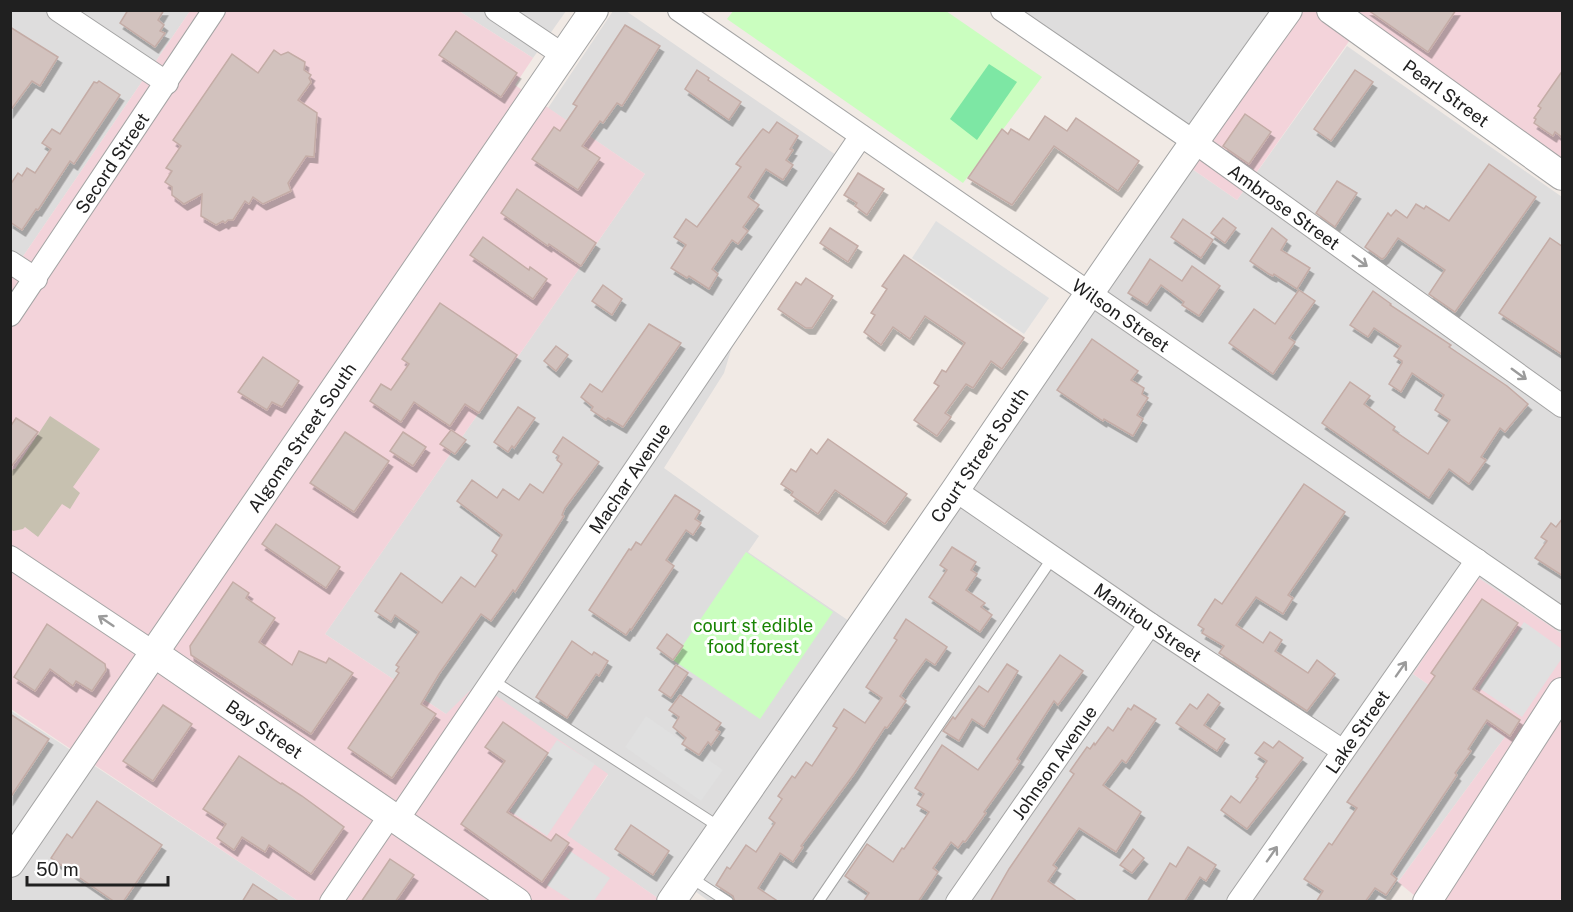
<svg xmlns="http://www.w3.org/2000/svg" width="1573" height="912" viewBox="0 0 1573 912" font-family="'Public Sans',sans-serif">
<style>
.residential{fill:#dedddd}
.commercial{fill:#f3d3da}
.construction{fill:#c7c1b0}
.park{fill:#cafebf}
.pitch{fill:#7de7a4}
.parking{fill:#e0e0e0}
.building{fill:#d2c2be;stroke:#c4aca6;stroke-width:1.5;filter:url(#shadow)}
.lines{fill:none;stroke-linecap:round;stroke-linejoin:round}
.service-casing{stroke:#a4a4a4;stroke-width:12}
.minor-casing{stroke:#a4a4a4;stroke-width:24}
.tertiary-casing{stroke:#a4a4a4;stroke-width:30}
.service{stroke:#fff;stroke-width:10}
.minor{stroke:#fff;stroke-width:22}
.tertiary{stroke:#fff;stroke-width:28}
.oneway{stroke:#9b9b9b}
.labels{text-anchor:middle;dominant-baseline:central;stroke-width:6;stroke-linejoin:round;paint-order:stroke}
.street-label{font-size:18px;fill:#202020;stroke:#fff}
.park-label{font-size:18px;fill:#188403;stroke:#fff}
</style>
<defs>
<filter id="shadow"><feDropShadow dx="3.5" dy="6" stdDeviation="0" flood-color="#0004"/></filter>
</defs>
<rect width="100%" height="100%" fill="#f1eae5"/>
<g class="residential">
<path d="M11 11H190L11 274Z"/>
<path d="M459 11H566L533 58Z"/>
<path d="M613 11H626L852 166 735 337 724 373 664 468 759 536 748 552 868 634 1185 164 1237 200 1347 46 1562 197V634L1477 577 1413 674 1505 737 1384 901 710 902 692 889 662 901 566 835 608 775 446 714 325 634 645 174 548 108Z"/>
<path d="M1013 11H1296L1202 139Z"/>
<path d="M10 710 60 743 298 901H11Z"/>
</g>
<g class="commercial">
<path d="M190 11H459L533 58 515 85 645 174 325 634 446 714 478 683 608 774 567 835 662 901H298L11 709V274Z"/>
<path d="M1296 11H1562V184L1364 20 1237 200 1185 164Z"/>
<path d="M1477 577 1562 634V898L1558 902 1421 901 1398 882 1505 737 1413 674Z"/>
</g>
<path class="construction" d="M50 416 100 449 73 487 80 493 70 509 62 504 38 537 25 527 23 529 13 531 11 529V473L13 469H15Z"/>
<g class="park">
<path d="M734 10 946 11 1042 77 963 183 727 19Z"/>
<path d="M746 552 833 612 760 719 673 660Z"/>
</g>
<path class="pitch" d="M989 64 1017 82 977 140 950 119Z"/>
<g class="parking">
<path d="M936 221 1049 298 1024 334 912 258Z"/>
<path d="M1524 622 1562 649V658L1522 717 1479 688Z"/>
<path d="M646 716 723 770 701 801 625 747Z"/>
<path d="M557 740 595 764 547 836 510 811Z"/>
<path d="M570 851 610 878 594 901H572L547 885Z"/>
</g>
<g class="building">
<path d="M128 10H164L158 20 164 25 160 31 165 33 155 47 120 23Z"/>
<path d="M1368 10H1456L1428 52Z"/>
<path d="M625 25 660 46 622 106 617 103 603 123 600 121 582 146 600 158 578 190 532 159 554 127 560 131 577 106 573 104Z"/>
<path d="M10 27 58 57 40 86 32 81 10 111Z"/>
<path d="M456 31 517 73 501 97 439 55Z"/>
<path d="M274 50 281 55 288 52 305 62 304 70 311 75 309 78 311 82 298 100 317 113 314 157 306 156 288 183 291 191 263 204 253 197 249 204 245 201 233 220H228L225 223 223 221 216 225 201 216 202 194 184 204 172 195V187L165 182 172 171 166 168 181 146 173 140 232 54 258 73Z"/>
<path d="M697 70 709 78 708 80 741 102 729 120 685 89Z"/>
<path d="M1355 70 1373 82 1331 141 1314 129Z"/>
<path d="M1563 70V138L1555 132 1553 136 1534 123 1536 119 1534 118 1541 108 1538 106Z"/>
<path d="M99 81 120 95 74 164 70 161 38 210 36 209 22 230 10 222V185L18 173 22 176 27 168 35 173 51 149 42 143 52 129 60 134 94 82 97 83Z"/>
<path d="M1245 114 1271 132 1249 164 1223 146Z"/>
<path d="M1045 116 1067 131 1076 118 1139 161 1118 191 1054 146 1012 205 968 178 1002 129 1008 134 1011 129 1029 140Z"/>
<path d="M777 122 798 136 790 149 793 150 786 160 793 165 783 180 766 169 748 197 759 205 743 227 748 231 738 244 732 240 712 269 718 274 709 289 689 276 687 278 671 268 686 245 674 237 686 219 697 227 741 167 736 164 761 131 763 129 769 133Z"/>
<path d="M1489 164 1536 197 1455 312 1429 294 1445 270 1398 238 1385 257 1382 259 1365 247 1388 213 1391 216 1396 210 1407 218 1416 204 1424 209 1426 206 1449 221Z"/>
<path d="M858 173 884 189 867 215 855 206 857 203 844 195Z"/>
<path d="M1337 181 1357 193 1335 227 1316 213Z"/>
<path d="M517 189 596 243 581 266 549 244 548 246 501 213Z"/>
<path d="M1223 218 1236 228 1225 243 1211 233Z"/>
<path d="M1183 219 1213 240 1201 258 1171 237Z"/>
<path d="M830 228 858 246 848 262 820 243Z"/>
<path d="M1272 228 1287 240 1281 250 1310 268 1297 289 1274 274 1273 276 1269 274 1250 261Z"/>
<path d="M483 237 529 270 530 267 547 279 533 299 470 255Z"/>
<path d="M1550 238 1563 247V355L1499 313Z"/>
<path d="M904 255 1024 338 1002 369 991 361 973 388 966 384 945 413 951 417 937 436 914 420 939 386 934 383 942 370 946 372 965 343 925 316 910 339 893 327 881 345 864 332 875 315 871 313 887 289 882 286Z"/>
<path d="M1150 259 1182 281 1192 266 1220 286 1199 316 1182 305 1184 302 1161 285 1147 305 1128 293Z"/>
<path d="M806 278 833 296 812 328H806L778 309 796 282 801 285Z"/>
<path d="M603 285 622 299 612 315 592 301Z"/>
<path d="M1299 290 1315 301 1289 338 1295 342 1273 374 1229 343 1254 309 1275 324Z"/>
<path d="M1373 291 1391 304 1390 305 1451 345 1449 347 1507 386 1528 404 1505 432 1500 428 1481 457 1486 460 1469 484 1449 469 1429 498 1322 423 1350 382 1370 396 1364 404 1395 427 1393 430 1428 454 1450 420 1435 410 1444 395 1412 373 1401 392 1389 384 1402 363V361L1394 356 1401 346 1374 328 1368 337 1350 325Z"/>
<path d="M440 303 517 355 479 413 465 404 450 426 414 402 401 422 370 401 381 384 391 390 409 364 402 359Z"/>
<path d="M649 324 681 343 623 427 608 418 606 420 591 410 593 407 581 397 590 384 602 392Z"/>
<path d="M1092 339 1138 371 1131 380 1144 388 1142 394 1148 398 1137 415 1143 419 1133 436 1104 419 1103 421 1057 390Z"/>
<path d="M556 346 568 355 556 371 544 361Z"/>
<path d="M263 357 299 381 282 407 272 402 267 410 238 392Z"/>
<path d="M518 407 535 418 514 448 512 446 508 452 494 442Z"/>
<path d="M16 418 38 432 10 468V427Z"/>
<path d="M451 430 466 440 455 454 440 444Z"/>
<path d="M345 432 389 461 354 512 310 483Z"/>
<path d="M403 432 426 447 413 466 390 451Z"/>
<path d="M563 437 599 462 565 508 562 515 564 516 515 592 513 590 491 621 481 614 439 674 421 704 436 714 392 778 348 748 399 673 396 671 399 667 396 665 419 632 395 615 391 622 375 611 401 573 442 603 461 577 475 587 497 555 492 551 502 535 457 501 472 480 497 498 503 489 519 500 530 484 543 493 562 464 557 460 559 456 553 452Z"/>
<path d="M828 439 907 494 885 524 835 490 818 514 791 495 793 492 781 484 791 469 796 472 811 449 817 454Z"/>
<path d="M1304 484 1345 512 1288 595 1293 598 1283 614 1256 597 1236 625 1263 643 1270 632 1282 640 1275 651 1308 673 1317 660 1335 674 1307 711 1219 653 1224 646 1202 633 1204 629 1198 625 1215 599 1222 604Z"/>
<path d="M675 495 700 511 695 519 701 523 693 535 686 530 666 560 674 566 631 630 630 629 626 635 589 610 629 549 631 550 636 542 641 545Z"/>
<path d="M1563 518V576L1535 558 1547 541 1541 537 1551 523 1556 527Z"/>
<path d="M276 524 340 567 326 588 262 544Z"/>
<path d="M952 547 976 562 971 570 977 574 966 590 985 603 981 607 992 615 980 632 929 597 947 570 940 565Z"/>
<path d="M233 582 249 593 246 598 275 618 259 642 292 665 299 651 326 663 329 658 353 673 311 734 191 655 190 646Z"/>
<path d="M1482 599 1518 623 1473 689 1520 720 1510 736 1487 720 1468 749 1471 751 1455 773 1457 775 1391 874 1397 879 1386 895 1375 888 1365 902H1316L1323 891 1304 879 1329 843 1332 845 1357 808 1347 802 1435 676 1431 673Z"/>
<path d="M906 619 947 647 935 665 926 659 910 681 900 696 906 701 887 728 885 727 854 774 801 846 803 847 793 862 780 853 758 888 779 902H735L733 896 716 885 727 867 730 869 746 845 756 852 775 823 769 818 782 799 778 796 792 776 795 778 806 762 812 766 837 728 833 726 844 709 865 723 882 698 866 687 897 640 894 638Z"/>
<path d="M47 624 105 664 106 670 92 691 76 681 73 686 50 669 35 691 14 677Z"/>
<path d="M667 634 683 646 673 660 657 648Z"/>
<path d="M572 641 592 655 594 652 608 661 599 676 596 674 567 718 536 697Z"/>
<path d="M1060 655 1083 671 1058 705 1054 701 1017 759 1020 761 984 812 986 813 965 842 963 841 958 848 951 842 933 868 938 872 918 902H863L869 893 845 876 867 844 893 862 902 848 904 849 929 812 917 805 924 794 915 788 942 745 978 770Z"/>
<path d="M1007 664 1018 671 984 727 972 719 959 741 943 731 953 717 955 719 979 686 988 692Z"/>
<path d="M676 665 688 673 671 698 659 690Z"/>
<path d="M1208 694 1220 703 1204 725 1225 739 1217 751 1176 723 1190 704 1197 709Z"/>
<path d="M680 695 721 723 716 730 720 732 711 745 708 742 699 755 682 744 686 738 673 727 679 717 669 710Z"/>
<path d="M163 705 192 724 153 781 123 761Z"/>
<path d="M1134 705 1156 719 1126 763 1122 760 1103 785 1141 812 1116 852 1079 828 1053 865 1057 868 1048 881 1078 902H990L1009 869 1074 774 1070 771 1087 747 1090 749 1094 743 1095 745 1108 727 1113 731 1128 708 1131 710Z"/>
<path d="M10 714 49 739 10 798Z"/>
<path d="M503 722 548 753 507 812 551 841 556 834 569 843 542 882 461 824 505 761 485 747Z"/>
<path d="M1279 741 1303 758 1247 829 1221 810 1231 796 1240 803 1258 778 1256 777 1267 761 1255 753 1264 742 1273 748Z"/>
<path d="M239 756 281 784 282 783 302 796 344 827 311 874 269 845 265 852 242 837 234 850 217 838 226 824 203 809Z"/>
<path d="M97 801 162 845 123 902H115L51 858 67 834 72 838Z"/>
<path d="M631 825 669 851 653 875 615 849Z"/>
<path d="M1188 847 1216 865 1206 881 1200 877 1184 902H1147L1170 863 1176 867Z"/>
<path d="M1133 849 1144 858 1132 873 1120 865Z"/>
<path d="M390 859 414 875 395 902H361Z"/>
<path d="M253 884 280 902H242Z"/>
</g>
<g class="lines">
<g class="service-casing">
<g id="service">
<path d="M492 680 721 828"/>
<path d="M690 877 728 902"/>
<path d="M818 902 1053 557"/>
</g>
</g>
<g class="minor-casing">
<g id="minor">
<path d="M58 10 167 83"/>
<path d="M496 10 563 55"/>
<path id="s1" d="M679 10 1562 619"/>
<path id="s2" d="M1002 10 1193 141 1562 406"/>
<path d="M10 262 36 279"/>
<path id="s3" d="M10 315 214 10"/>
<path id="s4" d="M955 490 1150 624 1343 751"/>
<path d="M10 557 154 653"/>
<path id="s5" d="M398 819 861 136"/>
<path d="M331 902 391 814"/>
<path id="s6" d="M957 902 1150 624"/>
<path id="s7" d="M1238 902 1477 560"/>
</g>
</g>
<g class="tertiary-casing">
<g id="tertiary">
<path id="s8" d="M1331 10 1562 176"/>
<path id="s9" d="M154 653 517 902"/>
<path id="s10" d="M10 863 594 10"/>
<path id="s11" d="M671 902C766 764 862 627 956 489 1065 328 1174 168 1288 10"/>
<path d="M1427 902 1562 692"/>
</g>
</g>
<use href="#service" class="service"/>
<use href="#minor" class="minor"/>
<use href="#tertiary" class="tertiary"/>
</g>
<defs><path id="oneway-shaft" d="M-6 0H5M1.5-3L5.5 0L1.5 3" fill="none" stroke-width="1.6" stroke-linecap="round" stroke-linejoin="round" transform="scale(1.5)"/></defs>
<g class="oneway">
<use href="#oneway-shaft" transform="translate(1360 261) rotate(36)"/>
<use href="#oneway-shaft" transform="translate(1519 374) rotate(36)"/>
<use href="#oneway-shaft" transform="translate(106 621) rotate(-146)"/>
<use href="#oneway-shaft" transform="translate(1401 669) rotate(-55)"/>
<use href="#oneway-shaft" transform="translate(1272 854) rotate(-55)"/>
</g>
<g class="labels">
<g class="street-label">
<text stroke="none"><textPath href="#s8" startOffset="142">Pearl Street</textPath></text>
<text stroke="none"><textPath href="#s3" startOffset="183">Secord Street</textPath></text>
<text stroke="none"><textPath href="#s2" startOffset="344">Ambrose Street</textPath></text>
<text stroke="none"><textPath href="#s1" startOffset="537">Wilson Street</textPath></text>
<text stroke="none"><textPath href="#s10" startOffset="516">Algoma Street South</textPath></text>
<text stroke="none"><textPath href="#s11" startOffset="543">Court Street South</textPath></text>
<text stroke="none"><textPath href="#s5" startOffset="412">Machar Avenue</textPath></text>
<text stroke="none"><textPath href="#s4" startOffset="234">Manitou Street</textPath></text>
<text stroke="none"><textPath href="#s9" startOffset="134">Bay Street</textPath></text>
<text stroke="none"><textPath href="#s7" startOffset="208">Lake Street</textPath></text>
<text stroke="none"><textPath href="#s6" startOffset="170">Johnson Avenue</textPath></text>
</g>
<g class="park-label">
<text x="753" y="625">court st edible<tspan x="753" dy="21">food forest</tspan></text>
</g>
</g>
<rect width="1573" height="912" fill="none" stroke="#202020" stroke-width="24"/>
<path d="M27 876v9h141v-9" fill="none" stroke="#202020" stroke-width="3"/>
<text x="36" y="876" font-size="18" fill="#202020" stroke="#ffffff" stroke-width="4.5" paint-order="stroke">50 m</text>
</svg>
